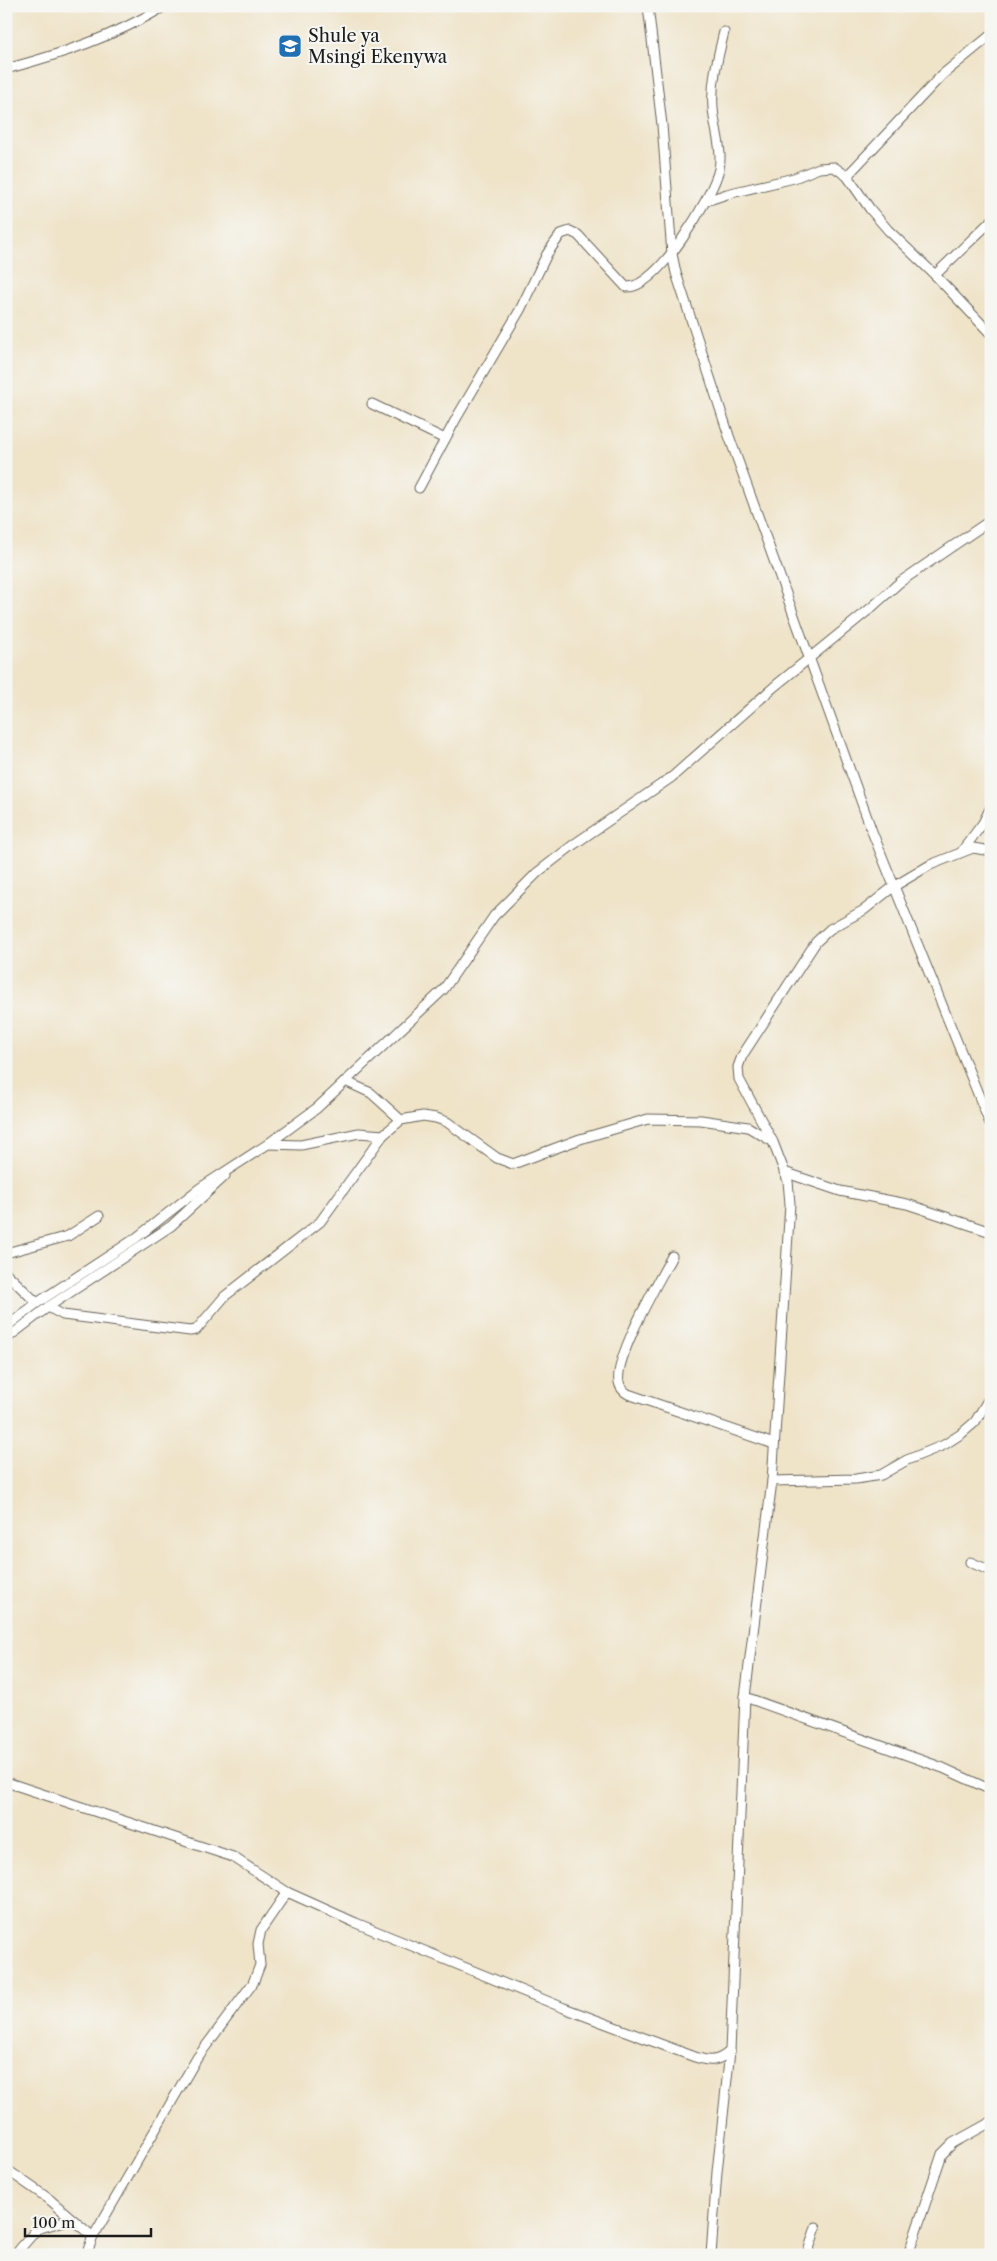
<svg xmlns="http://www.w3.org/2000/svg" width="997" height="2261" viewBox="0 0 997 2261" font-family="'Libre Caslon Text',serif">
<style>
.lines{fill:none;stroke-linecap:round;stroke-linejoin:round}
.minor-casing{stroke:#666258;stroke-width:11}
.minor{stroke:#fff;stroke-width:9}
.labels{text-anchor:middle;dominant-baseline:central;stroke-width:4;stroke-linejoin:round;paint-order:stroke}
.poi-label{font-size:18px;fill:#1c1c1c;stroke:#f6f6f2;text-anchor:start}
</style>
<rect width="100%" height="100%" fill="#f6f6f2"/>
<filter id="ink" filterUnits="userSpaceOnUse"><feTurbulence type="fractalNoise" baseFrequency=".02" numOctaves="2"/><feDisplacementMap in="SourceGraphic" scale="10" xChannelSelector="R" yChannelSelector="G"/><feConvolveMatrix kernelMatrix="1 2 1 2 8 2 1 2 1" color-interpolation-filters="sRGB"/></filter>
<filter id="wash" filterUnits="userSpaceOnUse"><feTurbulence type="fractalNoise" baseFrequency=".0096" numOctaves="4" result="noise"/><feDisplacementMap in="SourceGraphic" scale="20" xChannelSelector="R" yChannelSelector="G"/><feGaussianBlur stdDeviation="1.12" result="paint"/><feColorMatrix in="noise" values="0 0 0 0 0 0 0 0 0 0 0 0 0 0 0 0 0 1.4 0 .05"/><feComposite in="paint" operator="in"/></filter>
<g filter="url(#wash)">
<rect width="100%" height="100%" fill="#efe3c8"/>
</g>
<g filter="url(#ink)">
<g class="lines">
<g class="minor-casing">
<g id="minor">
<path d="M648 6 662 125 672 254 676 273 729 436 873 834 991 1126"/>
<path d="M6 69C62 54 115 36 165 6"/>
<path d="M847 176 942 75 991 35"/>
<path d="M706 201 727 194 794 178 819 168 834 167 847 176 870 209 888 230 935 275 991 334"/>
<path d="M935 275 991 221"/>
<path d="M372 404 445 439"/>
<path d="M419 488 457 417 520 310 547 254 561 234 570 231 578 235 626 287C657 290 713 196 719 169 723 149 714 127 713 108 711 82 718 57 724 32"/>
<path d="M962 851 983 823 991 807"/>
<path d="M345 1081 371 1093 401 1120"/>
<path d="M268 1144 301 1145 359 1133 383 1135"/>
<path d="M784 1172 840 1191 907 1204 991 1232"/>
<path d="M6 1253 68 1236 99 1216"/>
<path d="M672 1256C659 1281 614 1357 619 1382 620 1388 623 1391 628 1394L774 1444"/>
<path d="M6 1273 37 1303"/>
<path d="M48 1307 63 1315 190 1331 196 1330 225 1296 320 1222 383 1135 401 1120 423 1116 436 1118 447 1122 497 1158 513 1164 580 1139 648 1119 701 1120 748 1127 770 1140"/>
<path d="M6 1327 37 1303 136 1238 200 1188 268 1144 317 1108 444 989 494 916 538 872 573 845 672 777 775 686 871 608 900 582 991 520"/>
<path d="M6 1339 48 1307 171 1226 225 1176"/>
<path d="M772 1481 856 1479 881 1475 907 1460 944 1445 961 1434 975 1422 991 1395"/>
<path d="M970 1562 991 1571"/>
<path d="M745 1697 943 1768 991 1790"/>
<path d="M6 1782 233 1857 287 1892 356 1923 564 2008 695 2057C710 2062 718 2062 730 2051"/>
<path d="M6 2169 49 2199 93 2237"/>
<path d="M19 2250 37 2229 71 2219"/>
<path d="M86 2255 93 2237 197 2058 253 1983 260 1965 258 1944 261 1930 287 1892"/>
<path d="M711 2255 717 2172 730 2051 745 1697 772 1481 790 1204 788 1181 773 1142 739 1079 738 1067 742 1056 816 942 830 929 864 910 893 887 930 865 973 848 991 851"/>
<path d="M807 2255 816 2227"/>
<path d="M908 2255 942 2154 953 2143 991 2122"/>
</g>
</g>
<use href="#minor" class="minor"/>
</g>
</g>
<defs>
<g id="school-square" transform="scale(1.25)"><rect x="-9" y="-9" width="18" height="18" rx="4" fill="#1f6fb2" stroke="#f6f6f2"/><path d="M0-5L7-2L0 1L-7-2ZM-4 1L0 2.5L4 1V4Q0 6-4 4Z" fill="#fff"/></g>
</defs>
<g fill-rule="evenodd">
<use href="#school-square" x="290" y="46"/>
</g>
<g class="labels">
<g class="poi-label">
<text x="308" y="36">Shule ya<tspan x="308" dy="21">Msingi Ekenywa</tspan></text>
</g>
</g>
<rect width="997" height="2261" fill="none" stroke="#f6f6f2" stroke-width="25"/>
<path d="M25 2228v8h126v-8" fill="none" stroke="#1c1c1c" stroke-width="2.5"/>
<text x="32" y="2228" font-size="15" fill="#1c1c1c" stroke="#f6f6f2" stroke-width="4" paint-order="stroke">100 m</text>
</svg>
